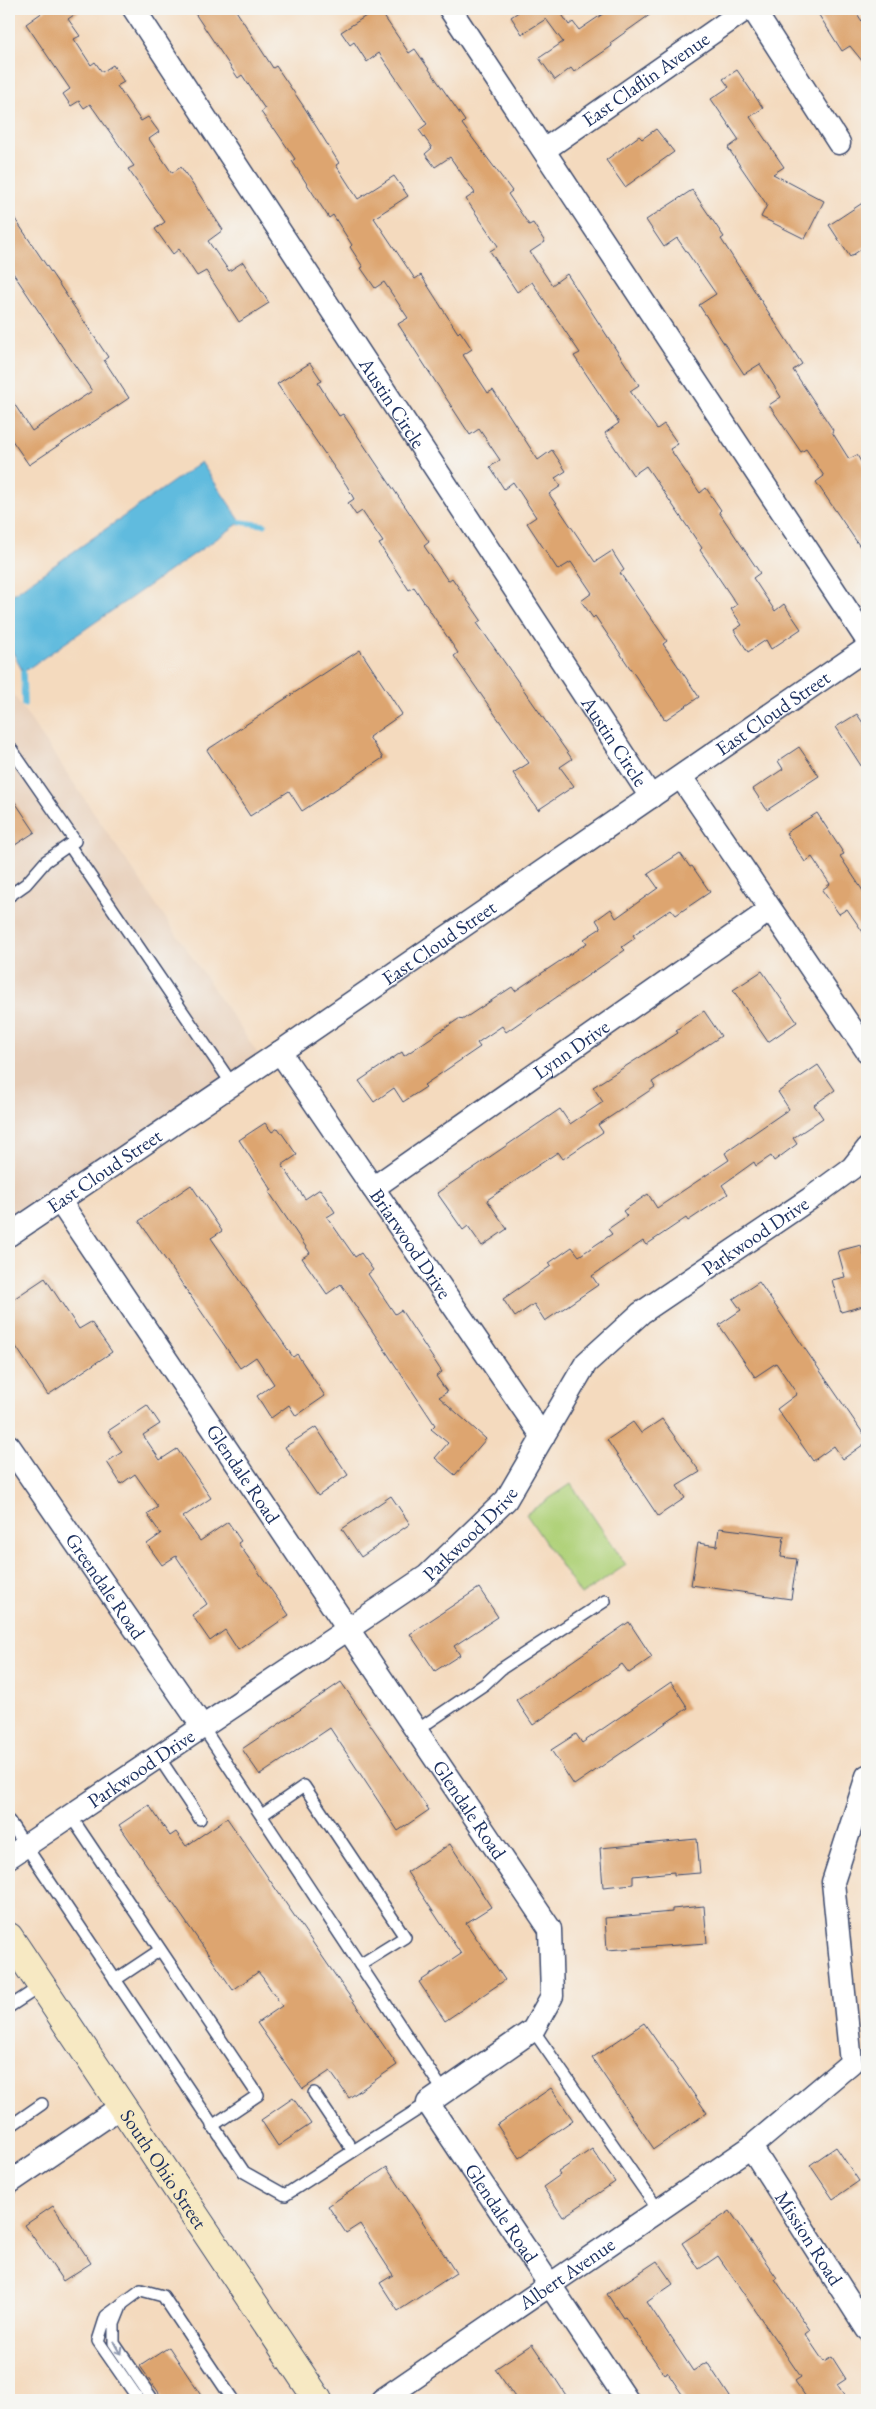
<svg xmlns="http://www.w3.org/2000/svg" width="876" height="2409" viewBox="0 0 876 2409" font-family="'EB Garamond',serif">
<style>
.built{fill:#e7ceb8}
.green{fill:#b0d27a;stroke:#66806c}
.water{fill:#61bbde;stroke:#3e759e}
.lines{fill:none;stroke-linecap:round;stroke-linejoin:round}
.stream{stroke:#61bbde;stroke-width:5.5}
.building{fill:#dda56f}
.lane-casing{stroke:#3c496c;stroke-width:14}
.street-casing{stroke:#3c496c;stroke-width:25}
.secondary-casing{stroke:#3c496c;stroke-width:30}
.lane{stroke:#fff;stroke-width:11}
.street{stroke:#fff;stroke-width:22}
.secondary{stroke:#f7e9c3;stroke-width:28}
.oneway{stroke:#8d97ae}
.labels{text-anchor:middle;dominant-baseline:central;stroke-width:5;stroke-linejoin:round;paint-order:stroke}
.street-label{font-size:20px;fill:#1b2f5e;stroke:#f6f6f2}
</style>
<rect width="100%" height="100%" fill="#f6f6f2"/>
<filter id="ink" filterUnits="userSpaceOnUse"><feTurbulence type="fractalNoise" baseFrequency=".02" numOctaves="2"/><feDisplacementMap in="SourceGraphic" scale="10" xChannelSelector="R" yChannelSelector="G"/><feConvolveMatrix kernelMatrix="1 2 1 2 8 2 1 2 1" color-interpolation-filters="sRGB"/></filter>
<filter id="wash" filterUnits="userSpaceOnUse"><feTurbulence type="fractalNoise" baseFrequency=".0096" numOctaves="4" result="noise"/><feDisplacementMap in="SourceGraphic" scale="20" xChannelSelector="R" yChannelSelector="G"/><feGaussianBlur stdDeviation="1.12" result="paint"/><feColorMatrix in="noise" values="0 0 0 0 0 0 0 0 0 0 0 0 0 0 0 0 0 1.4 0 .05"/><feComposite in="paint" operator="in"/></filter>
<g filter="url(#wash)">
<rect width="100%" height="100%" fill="#f4dabe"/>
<path class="built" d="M9 688 258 1054 9 1223Z"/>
<path class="green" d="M571 1484 626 1565 581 1595 526 1514Z"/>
<path class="water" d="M201 462 241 522 23 672 9 645V597Z"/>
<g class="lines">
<g class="stream">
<path d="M241 522 264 525"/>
<path d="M23 672 24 704"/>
</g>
</g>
<g id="blocks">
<g class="building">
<path d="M47 9H83L68 19 80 36 74 39 91 65 95 62 102 72 113 65 124 82 117 86 141 121 148 117 159 132 149 139 172 173 181 167 223 230 208 241 229 271 243 262 269 303 239 322 206 271 197 276 179 249 173 254 155 229 165 222 128 169 134 166 90 104 84 108 79 101 71 106 63 94 70 89 26 24Z"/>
<path d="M192 9H235L273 68 276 66 304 107 339 163 336 165 358 199 394 176 408 196 374 218 415 279 421 275 458 333 460 331 472 349 463 355 488 393 493 390 538 460 552 450 566 471 555 478 561 486 549 494 595 562 612 551 624 570 620 573 667 641 663 644 699 697 665 720 595 616 593 618 581 601 592 593 571 562 558 570 527 523 536 517 513 482 504 489 490 467 500 460 479 429 470 435 398 324 408 318 384 282 375 288 361 268 363 267 350 247 352 245 333 215 329 218 292 161 295 159 274 128 273 129 261 112 265 109 242 75 238 78Z"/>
<path d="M361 9H379L409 53 415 49 465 121 462 124 512 191 508 194 529 225 533 223 545 242 530 252 552 285 567 274 639 385 630 391 657 429 664 424 678 444 670 449 700 493 706 488 721 510 719 512 760 573 753 578 775 611 784 604 801 629 771 649 766 640 748 652 734 630 742 625 731 609 737 605 700 550 702 548 646 466 633 475 605 433 619 423 574 356 580 353 532 282 517 292 490 251 498 246 466 199 475 193 450 157 435 167 425 154 432 148 419 130 427 124 379 53 367 62 354 42 350 45 341 32 366 16Z"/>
<path d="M523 9H562L559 10 569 25 573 22 579 30 610 9H658L610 43 612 46 574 72 571 68 555 80 539 58 563 42 546 19 522 34 511 17Z"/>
<path d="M815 9H854L867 29V67L850 46 842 51Z"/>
<path d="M737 70 763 108 750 117 784 167 773 174 824 201 805 239 761 217 767 205 728 148 739 140 711 99 729 87 723 79Z"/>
<path d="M656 129 674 152 625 187 606 160 639 136 642 139Z"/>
<path d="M692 190 724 237 721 239 802 364 793 370 833 430 832 432 849 459 857 455 867 472V557L816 482 824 476 806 449 801 452 769 405 781 397 760 364 744 374 699 305 716 294 677 238 664 247 646 220Z"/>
<path d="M867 200V245L850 257 829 225Z"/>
<path d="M9 210 108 357 104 360 129 398 29 465 9 436V396L32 431 92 391 9 267Z"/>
<path d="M310 363 322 381 318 383 339 416 343 414 429 542 424 546 448 581 452 578 481 620 477 623 572 759 560 767 574 786 538 810 513 773 529 763 454 656 458 653 414 587 409 590 379 544 383 542 362 511 356 515 348 503 354 499 347 486 277 384Z"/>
<path d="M360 650 402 714 369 737 383 758 302 811 289 791 250 816 207 750Z"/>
<path d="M857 714 867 729V775L836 727Z"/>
<path d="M799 747 819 776 767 810 753 789 783 769 778 761Z"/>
<path d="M9 793 35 832 9 849Z"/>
<path d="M817 813 844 854 840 856 867 897V938L847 909 839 914 822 890 830 884 812 857 805 862 786 833Z"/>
<path d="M680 853 690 867 692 866 710 892 676 915 671 909 633 935 635 938 622 947 625 950 506 1032 502 1026 477 1043 480 1047 424 1085 426 1087 403 1102 394 1088 374 1102 359 1081 402 1052 404 1056 460 1018 462 1020 512 987 515 991 587 943 584 939 601 928 596 920 611 909 616 918 658 888 648 874Z"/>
<path d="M762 971 797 1022 768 1042 733 990Z"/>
<path d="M704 1011 721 1036 652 1082 655 1087 598 1125 603 1132 563 1159 558 1152 487 1200 507 1229 482 1246 468 1226 463 1230 437 1193 560 1109 570 1124 603 1102 593 1087 678 1033 676 1030Z"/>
<path d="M818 1065 835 1090 814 1105 823 1118 793 1138 797 1144 774 1161 771 1156 756 1166 754 1162 722 1185 728 1194 688 1221 686 1218 646 1245 643 1241 592 1276 598 1285 545 1321 534 1304 515 1317 503 1299 551 1266 549 1263 572 1247 579 1256 612 1234 608 1229 627 1216 623 1211 648 1194 657 1208 729 1160 725 1153 789 1109 778 1092Z"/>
<path d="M265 1123 272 1132 278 1128 297 1155 282 1165 305 1199 320 1189 335 1212 327 1217 355 1257 361 1253 373 1270 368 1274 395 1314 401 1310 442 1372 436 1376 447 1392 439 1397 486 1439 455 1475 435 1458 448 1443 431 1429 435 1425 341 1284 327 1294 302 1258 310 1253 269 1192 272 1190 239 1140Z"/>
<path d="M191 1185 222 1231 211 1238 293 1357 297 1354 325 1396 296 1416 289 1405 271 1418 257 1396 274 1384 256 1357 240 1368 139 1221Z"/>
<path d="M861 1245 867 1265V1305L841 1312 832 1280 845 1277 838 1251Z"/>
<path d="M45 1278 79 1329 91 1322 112 1352 48 1395 9 1336V1302Z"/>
<path d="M759 1282 867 1439V1442L843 1459 834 1446 813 1461 777 1409 797 1394 776 1363 755 1377 719 1325 741 1310 733 1299Z"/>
<path d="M147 1405 160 1424 143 1435 160 1460 177 1449 211 1498 183 1517 200 1541 228 1522 241 1541 238 1543 289 1615 238 1650 225 1630 210 1641 192 1615 207 1604 196 1586 176 1556 162 1565 147 1544 161 1534 147 1514 158 1507 135 1474 121 1484 107 1462 122 1452 108 1431Z"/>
<path d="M662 1419 700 1472 677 1486 685 1498 658 1516 607 1440 633 1422 641 1433Z"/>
<path d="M316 1427 348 1475 318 1496 285 1447Z"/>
<path d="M391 1496 410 1524 361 1557 342 1529Z"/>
<path d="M719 1528 784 1536 781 1557 797 1559 791 1599 691 1585 698 1543 717 1546Z"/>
<path d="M479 1588 498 1617 454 1646 460 1655 435 1671 410 1634Z"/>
<path d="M629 1622 652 1657 629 1673 622 1664 533 1725 516 1700Z"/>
<path d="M341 1682 429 1810 398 1831 330 1728 260 1775 242 1749Z"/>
<path d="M671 1682 688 1708 574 1785 551 1750 576 1734 582 1743Z"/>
<path d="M149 1805 170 1836 176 1832 186 1846 227 1818 397 2065 349 2098 330 2071 303 2089 257 2023 282 2006 263 1978 258 1972 233 1990 119 1825Z"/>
<path d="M697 1839 700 1873 674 1875V1872L633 1876V1884L603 1887 600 1848Z"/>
<path d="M450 1844 491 1907 466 1923 505 1980 445 2021 419 1982 461 1954 407 1872Z"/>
<path d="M704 1906 707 1943 607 1950 605 1918 672 1912V1909Z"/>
<path d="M644 2023 707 2113 654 2149 592 2058Z"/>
<path d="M551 2088 573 2120 519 2158 497 2125Z"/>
<path d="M293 2098 311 2124 278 2146 261 2120Z"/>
<path d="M836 2147 859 2181 833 2199 810 2165Z"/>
<path d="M592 2149 615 2182 563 2217 543 2187 560 2175 558 2172Z"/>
<path d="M387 2167 456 2273 398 2311 380 2283 393 2275 360 2224 346 2233 328 2206Z"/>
<path d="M53 2206 91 2263 63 2281 25 2225Z"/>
<path d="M730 2211 777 2278 775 2279 810 2330 805 2334 824 2362 832 2357 846 2379 837 2385 847 2400H808L795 2381 801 2377 718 2256 699 2269 682 2243Z"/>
<path d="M657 2261 673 2284 647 2302 693 2371 707 2362 732 2400H686L667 2372 664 2374 625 2317 623 2318 607 2294Z"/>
<path d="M532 2344 553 2375 569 2400H517L495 2369Z"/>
<path d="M169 2347 204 2400H164L140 2366Z"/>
</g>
</g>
</g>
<g filter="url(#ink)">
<use href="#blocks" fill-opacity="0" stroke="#3c496c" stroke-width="1"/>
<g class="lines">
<g class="lane-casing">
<g id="lane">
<path d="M9 746 75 841 69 845"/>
<path d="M9 896 26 884 46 861 69 845 232 1084"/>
<path d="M202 1726 444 2092"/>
<path d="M417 1730 485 1684 501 1669 605 1601"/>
<path d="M158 1756 200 1819"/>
<path d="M70 1815 258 2095 212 2126"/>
<path d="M262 1815 304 1786 405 1937 360 1965"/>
<path d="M9 1821 244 2172 285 2195 428 2103"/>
<path d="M115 1980 160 1950"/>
<path d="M9 2007 41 1986"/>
<path d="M533 2030 659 2211"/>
<path d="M314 2093 353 2151"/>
<path d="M9 2127 42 2104"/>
<path d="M122 2304 114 2324V2343L153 2400"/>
<path d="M139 2400 98 2341 106 2316 141 2290 163 2296 233 2400"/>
</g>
</g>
<g class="street-casing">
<g id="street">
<path id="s1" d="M134 9 651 797"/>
<path d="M450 9 867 640"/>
<path d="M753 9 839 143"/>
<path id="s2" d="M544 150 746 9"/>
<path d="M681 777 867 1051"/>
<path id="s3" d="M280 1052 543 1437"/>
<path id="s4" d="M373 1188 770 910"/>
<path id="s5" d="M59 1200 550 1929 552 1996 533 2030 428 2103 627 2400"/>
<path id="s6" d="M9 1235 280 1052 867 648"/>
<path id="s7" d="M9 1446 202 1726"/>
<path id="s8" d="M9 1857 427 1576 506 1500 586 1363 641 1313 811 1198 852 1168 867 1149"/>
<path id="s9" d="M751 2147 867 2329"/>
<path d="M9 2183 122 2106"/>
<path id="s10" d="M382 2400 751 2147 851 2063 833 1882 867 1776"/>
</g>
</g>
<g class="secondary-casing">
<g id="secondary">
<path id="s11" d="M9 1937 318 2400"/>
</g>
</g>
<use href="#lane" class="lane"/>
<use href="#street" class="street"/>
<use href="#secondary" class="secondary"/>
</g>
<defs><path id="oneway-shaft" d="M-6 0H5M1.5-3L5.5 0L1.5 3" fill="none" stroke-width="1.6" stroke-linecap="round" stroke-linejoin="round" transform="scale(1.25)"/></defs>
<use class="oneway" href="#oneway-shaft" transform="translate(118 2348) rotate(60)"/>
</g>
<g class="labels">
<g class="street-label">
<text stroke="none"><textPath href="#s2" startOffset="124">East Claflin Avenue</textPath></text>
<text stroke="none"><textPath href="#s1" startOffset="471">Austin Circle</textPath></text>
<text stroke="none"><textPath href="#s6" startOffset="925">East Cloud Street</textPath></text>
<text stroke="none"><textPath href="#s1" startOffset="876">Austin Circle</textPath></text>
<text stroke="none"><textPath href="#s6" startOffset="520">East Cloud Street</textPath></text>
<text stroke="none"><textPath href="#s4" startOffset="242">Lynn Drive</textPath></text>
<text stroke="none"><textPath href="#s6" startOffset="115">East Cloud Street</textPath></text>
<text stroke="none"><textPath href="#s8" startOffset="984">Parkwood Drive</textPath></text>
<text stroke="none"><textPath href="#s3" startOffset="232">Briarwood Drive</textPath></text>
<text stroke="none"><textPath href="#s5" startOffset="330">Glendale Road</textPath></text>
<text stroke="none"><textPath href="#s8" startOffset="564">Parkwood Drive</textPath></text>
<text stroke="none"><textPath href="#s7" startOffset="170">Greendale Road</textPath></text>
<text stroke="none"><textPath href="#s8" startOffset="159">Parkwood Drive</textPath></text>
<text stroke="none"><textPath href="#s5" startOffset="735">Glendale Road</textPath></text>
<text stroke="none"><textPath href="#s11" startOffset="279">South Ohio Street</textPath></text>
<text stroke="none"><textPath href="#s5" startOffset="1245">Glendale Road</textPath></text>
<text stroke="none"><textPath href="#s9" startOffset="108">Mission Road</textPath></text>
<text stroke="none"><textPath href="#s10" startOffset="224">Albert Avenue</textPath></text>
</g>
</g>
<rect width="876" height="2409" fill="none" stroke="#f6f6f2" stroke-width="30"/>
</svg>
